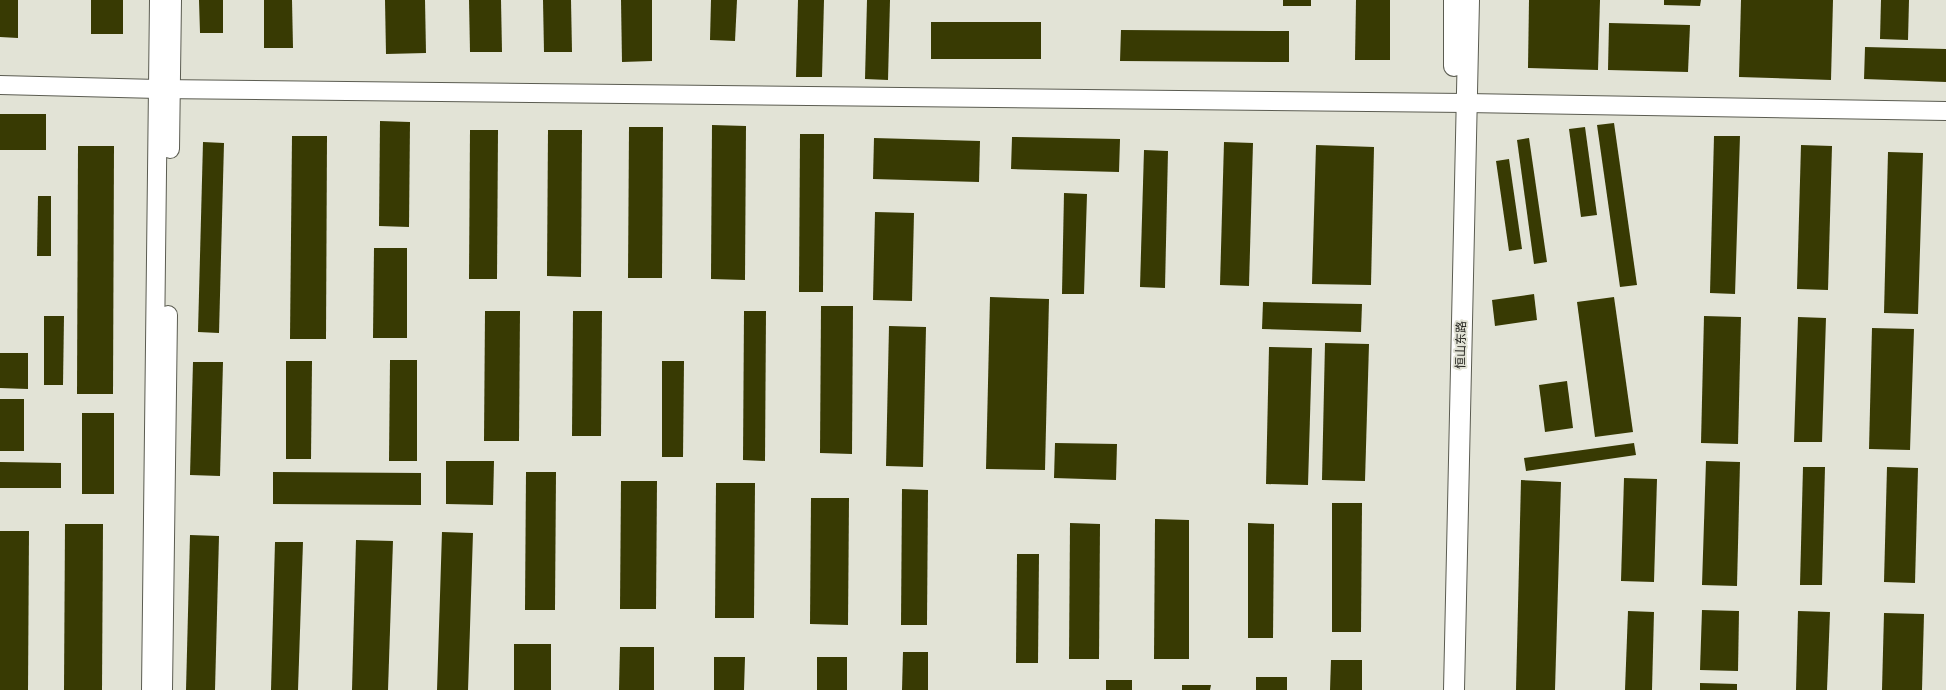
<svg xmlns="http://www.w3.org/2000/svg" width="1946" height="690" viewBox="0 0 1946 690" font-family="'Public Sans','Noto Sans SC',sans-serif">
<style>
.building{fill:#383a03}
.lines{fill:none;stroke-linecap:round;stroke-linejoin:round}
.secondary-casing{stroke:#5b5c51;stroke-width:20}
.primary-casing{stroke:#5b5c51;stroke-width:22}
.secondary{stroke:#fff;stroke-width:18}
.primary{stroke:#fff;stroke-width:20}
.labels{text-anchor:middle;dominant-baseline:central;stroke-width:4;stroke-linejoin:round;paint-order:stroke}
.street-label{font-size:12px;fill:#24241f;stroke:#e2e3d6}
</style>
<rect width="100%" height="100%" fill="#e2e3d6"/>
<g class="building">
<path d="M0 0H18V38L0 37Z"/>
<rect x="91" y="0" width="32" height="34"/>
<path d="M199 0H223V33H200Z"/>
<path d="M264 0H292L293 48H264Z"/>
<path d="M385 0H425L426 53 386 54Z"/>
<path d="M469 0H501L502 52H470Z"/>
<path d="M543 0H571L572 52H544Z"/>
<path d="M621 0H652V61L622 62Z"/>
<path d="M711 0H737L735 41 710 40Z"/>
<path d="M798 0H824L822 77H796Z"/>
<path d="M867 0H890L888 80 865 79Z"/>
<rect x="1283" y="0" width="28" height="6"/>
<path d="M1356 0H1390V60H1355Z"/>
<path d="M1529 0H1600L1598 70 1528 68Z"/>
<path d="M1664 0H1701L1700 6 1664 5Z"/>
<path d="M1741 0H1833L1831 80 1739 77Z"/>
<path d="M1881 0H1909L1908 40 1880 39Z"/>
<rect x="931" y="22" width="110" height="37"/>
<path d="M1609 23 1690 25 1688 72 1608 70Z"/>
<path d="M1121 30 1289 31V62L1120 61Z"/>
<path d="M1865 47 1946 49V82L1864 79Z"/>
<rect x="0" y="114" width="46" height="36"/>
<path d="M380 121 410 122 409 227 379 226Z"/>
<path d="M1614 123 1637 285 1620 287 1597 125Z"/>
<path d="M712 125 746 126 745 280 711 279Z"/>
<path d="M629 127H663L662 278H628Z"/>
<path d="M1585 127 1597 215 1581 217 1569 129Z"/>
<path d="M470 130H498L497 279H469Z"/>
<path d="M548 130H582L581 277 547 276Z"/>
<path d="M800 134H824L823 292H799Z"/>
<path d="M292 136H327L326 339H290Z"/>
<path d="M1714 136H1740L1735 294 1710 293Z"/>
<path d="M1012 137 1120 139 1119 172 1011 169Z"/>
<path d="M874 138 980 141 979 182 873 179Z"/>
<path d="M1529 138 1547 262 1534 264 1517 140Z"/>
<path d="M203 142 224 143 219 333 198 332Z"/>
<path d="M1224 142 1253 143 1249 286 1220 285Z"/>
<path d="M1316 145 1374 147 1371 285 1312 284Z"/>
<path d="M1801 145 1832 146 1828 290 1797 289Z"/>
<path d="M78 146H114L113 394H77Z"/>
<path d="M1144 150 1168 151 1165 288 1140 287Z"/>
<path d="M1888 152 1923 153 1918 314 1884 313Z"/>
<path d="M1509 159 1522 249 1509 251 1496 161Z"/>
<path d="M1064 193 1087 194 1084 294H1062Z"/>
<path d="M38 196H51V256H37Z"/>
<path d="M875 212 914 213 912 301 873 300Z"/>
<path d="M374 248H407V338H373Z"/>
<path d="M1534 294 1537 320 1495 326 1492 300Z"/>
<path d="M990 297 1049 299 1045 470 986 469Z"/>
<path d="M1614 297 1633 432 1595 437 1577 302Z"/>
<path d="M1263 302 1362 304 1361 332 1262 329Z"/>
<path d="M821 306H853L852 454 820 453Z"/>
<path d="M485 311H520L519 441H484Z"/>
<path d="M573 311H602L601 436H572Z"/>
<path d="M744 311H766L765 461 743 460Z"/>
<path d="M44 316H64L63 385H44Z"/>
<path d="M1704 316 1741 317 1738 444 1701 443Z"/>
<path d="M1798 317 1826 318 1822 442H1794Z"/>
<path d="M889 326 926 327 923 467 886 466Z"/>
<path d="M1872 328 1914 329 1910 450 1869 449Z"/>
<path d="M1325 343 1369 344 1365 481 1322 480Z"/>
<path d="M1269 347 1312 348 1308 485 1266 484Z"/>
<path d="M0 353H28V389L0 388Z"/>
<path d="M390 360H417V461H389Z"/>
<path d="M286 361H312L311 459H286Z"/>
<path d="M662 361H684L683 457H662Z"/>
<path d="M193 362H223L220 476 190 475Z"/>
<path d="M1567 381 1573 428 1545 432 1539 385Z"/>
<rect x="0" y="399" width="24" height="52"/>
<rect x="82" y="413" width="32" height="81"/>
<path d="M1055 443 1117 444 1116 480 1054 478Z"/>
<path d="M1634 443 1636 455 1526 471 1524 458Z"/>
<path d="M446 461H494L493 505 446 504Z"/>
<path d="M1706 461 1740 462 1737 586 1702 585Z"/>
<path d="M0 462 61 463V488H0Z"/>
<path d="M1803 467H1825L1822 585H1800Z"/>
<path d="M1887 467 1918 468 1915 583 1884 582Z"/>
<path d="M273 472 421 473V505L273 504Z"/>
<path d="M526 472H556L555 610H525Z"/>
<path d="M1624 478 1657 479 1654 582 1621 581Z"/>
<path d="M1521 480 1561 482 1555 690H1516Z"/>
<path d="M621 481H657L656 609H620Z"/>
<path d="M716 483H755L754 618H715Z"/>
<path d="M902 489 928 490 927 625H901Z"/>
<path d="M811 498H849L848 625 810 624Z"/>
<path d="M1332 503H1362L1361 632H1332Z"/>
<path d="M1155 519 1189 520V659H1154Z"/>
<path d="M1070 523 1100 524 1099 659H1069Z"/>
<path d="M1248 523 1274 524 1273 638H1248Z"/>
<path d="M65 524H103L102 690H64Z"/>
<path d="M0 531H29L28 690H0Z"/>
<path d="M442 532 473 533 468 690H437Z"/>
<path d="M190 535 219 536 215 690H186Z"/>
<path d="M356 540 393 541 388 690H352Z"/>
<path d="M275 542H303L298 690H271Z"/>
<path d="M1017 554H1039L1038 663H1016Z"/>
<path d="M1702 610 1739 611 1738 671 1700 670Z"/>
<path d="M1628 611 1654 612 1652 690H1625Z"/>
<path d="M1798 611 1830 612 1827 690H1796Z"/>
<path d="M1884 613 1924 614 1922 690H1882Z"/>
<rect x="514" y="644" width="37" height="46"/>
<path d="M620 647H654V690H619Z"/>
<path d="M903 652H928V690H902Z"/>
<path d="M714 657H745L744 690H714Z"/>
<rect x="817" y="657" width="30" height="33"/>
<path d="M1331 660H1362V690H1330Z"/>
<rect x="1256" y="677" width="31" height="13"/>
<rect x="1106" y="680" width="26" height="10"/>
<path d="M1700 683 1737 684V690H1700Z"/>
<path d="M1182 685H1211L1210 690H1182Z"/>
</g>
<g class="lines">
<g class="secondary-casing">
<g id="secondary">
<path d="M0 85 158 89 1466 103 1946 111"/>
<path d="M170 149 172 0"/>
<path d="M151 690 159 0"/>
<path d="M163 690 168 315"/>
</g>
</g>
<g class="primary-casing">
<g id="primary">
<path d="M1454 66V0"/>
<path d="M1454 690 1469 0"/>
</g>
</g>
<use href="#secondary" class="secondary"/>
<use href="#primary" class="primary"/>
</g>
<g class="labels">
<g class="street-label">
<text transform="translate(1461 345) rotate(-89)">恒山东路</text>
</g>
</g>
</svg>
